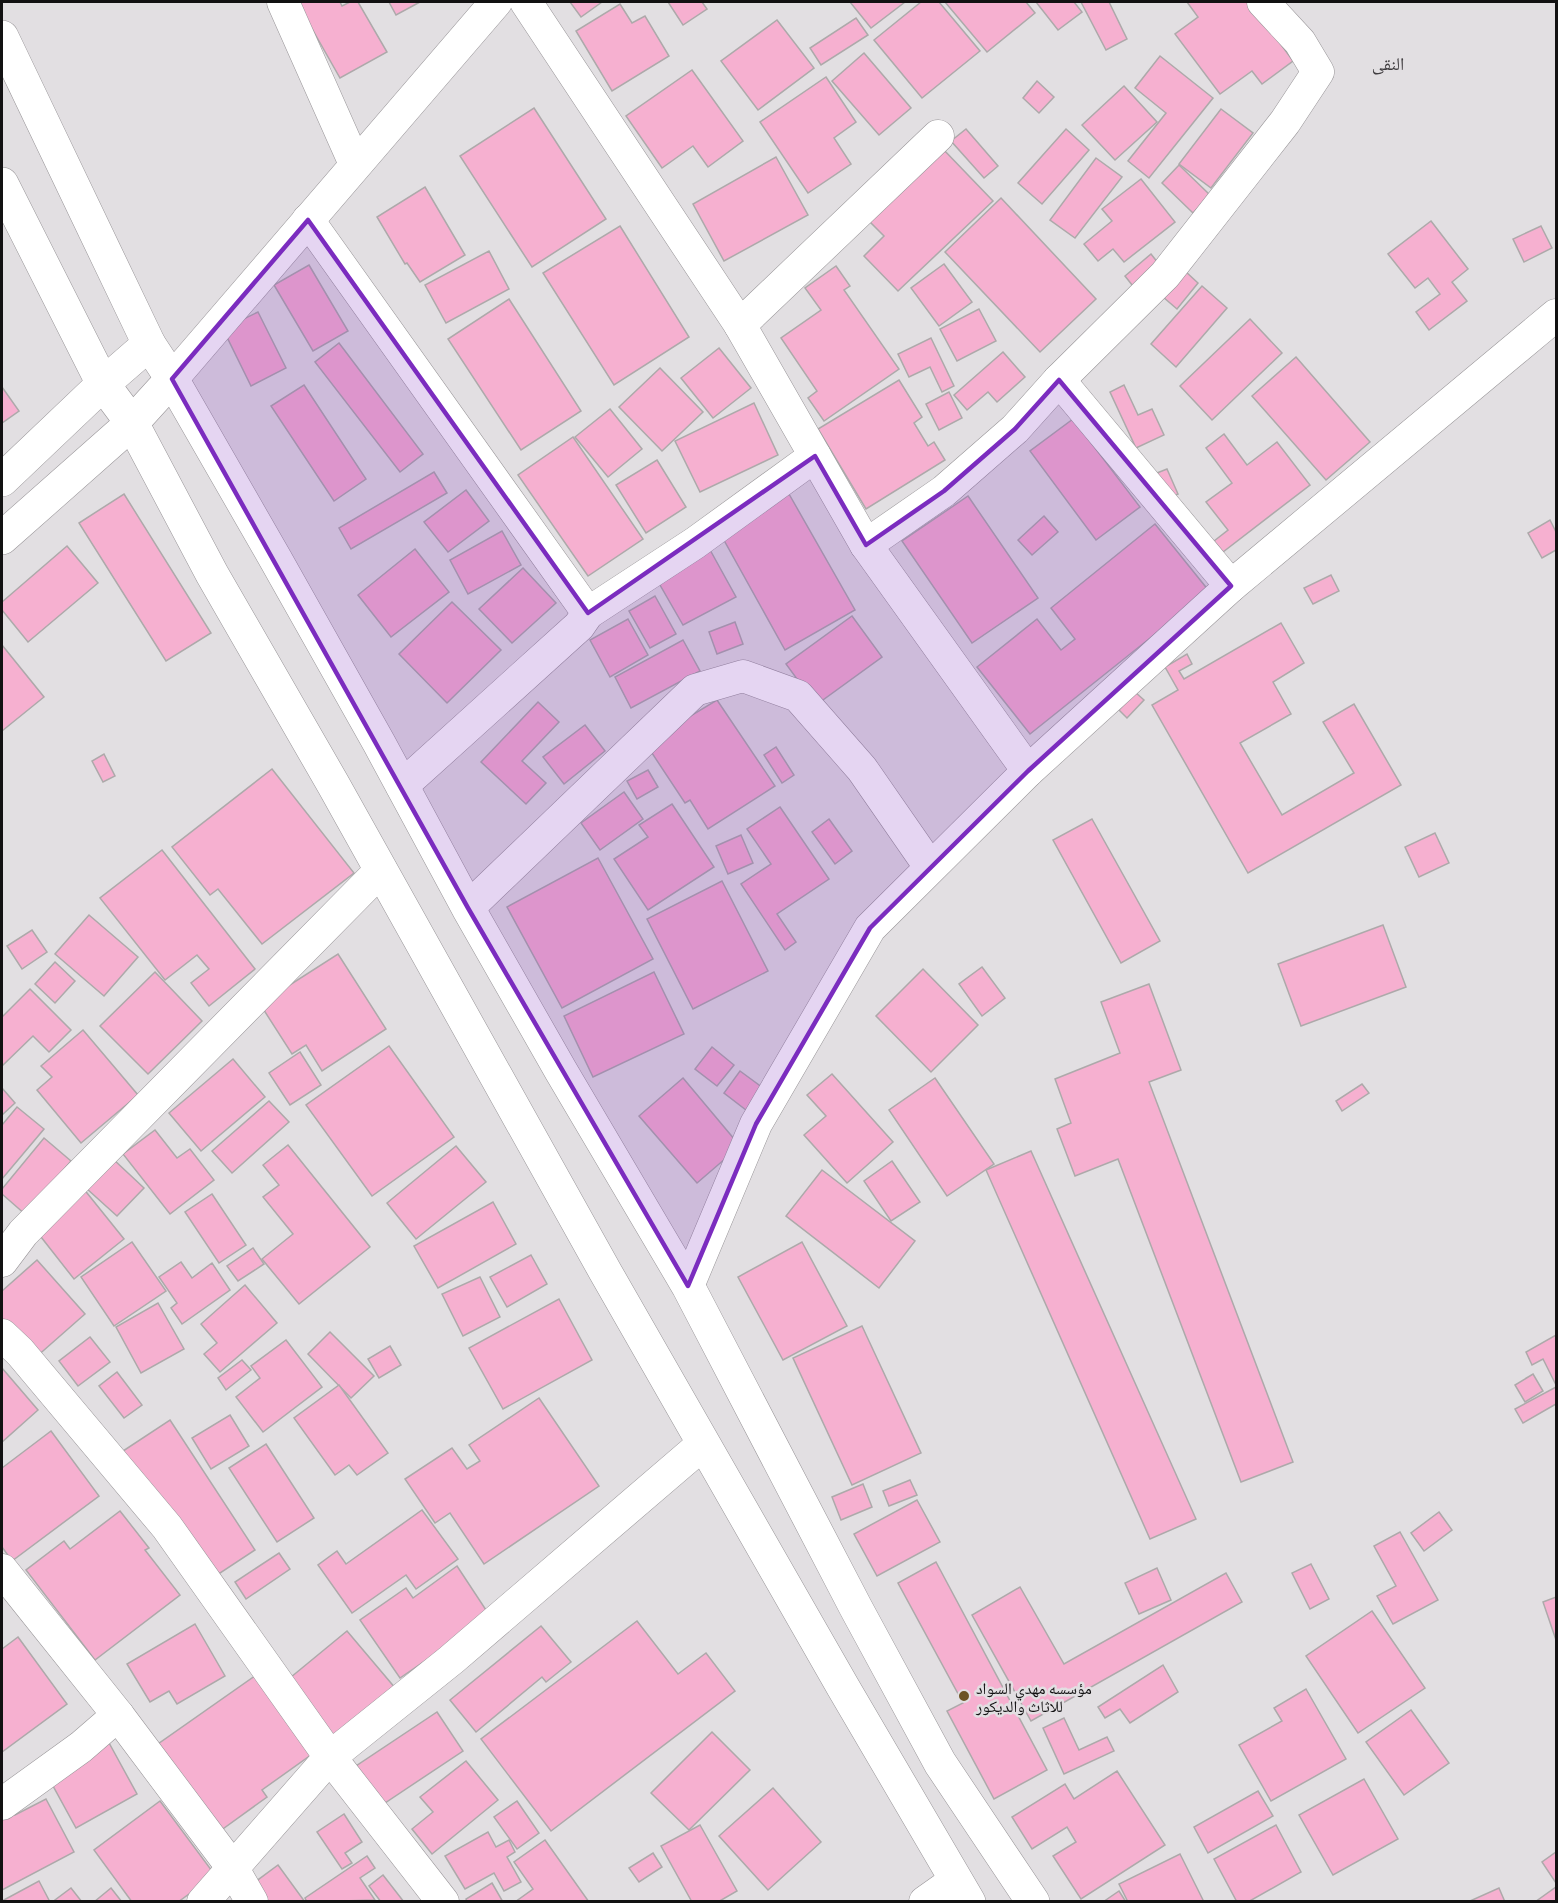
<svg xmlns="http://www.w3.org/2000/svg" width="1558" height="1903" viewBox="0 0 1558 1903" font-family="Commissioner,'Noto Naskh Arabic',sans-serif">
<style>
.building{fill:#f6b0d0;stroke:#ada9aa;stroke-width:1.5}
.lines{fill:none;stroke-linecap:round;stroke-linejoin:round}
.minor-casing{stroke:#989598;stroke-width:33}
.tertiary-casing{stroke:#989598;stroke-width:34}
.minor{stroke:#fff;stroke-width:32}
.tertiary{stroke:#fff;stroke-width:33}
.marked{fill:#7b2cbf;fill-opacity:0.2;stroke:#7b2cbf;stroke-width:4.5;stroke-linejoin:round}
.poi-dot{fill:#6c5324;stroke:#e2dfe2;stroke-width:2}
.labels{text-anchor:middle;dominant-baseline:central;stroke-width:5;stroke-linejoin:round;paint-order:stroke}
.poi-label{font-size:16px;fill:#121112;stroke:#e2dfe2;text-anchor:start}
.neighbourhood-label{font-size:18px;fill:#413e41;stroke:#e2dfe2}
</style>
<rect width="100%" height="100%" fill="#e2dfe2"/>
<g class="building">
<path d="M302 2H340L342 6 350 2H358L387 52 340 78 298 4Z"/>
<path d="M389 2H420L396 15Z"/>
<path d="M570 2H602L581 17Z"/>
<path d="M668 2H702L707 9 683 25Z"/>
<path d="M850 2H905L871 28Z"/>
<path d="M921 2H939L980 51 922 98 874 40Z"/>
<path d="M945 2H1026L1035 13 987 52Z"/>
<path d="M1036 2H1074L1082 12 1058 30Z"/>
<path d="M1081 2H1109L1127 39 1106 50Z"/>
<path d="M1187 2H1250L1293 61 1262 84 1252 71 1220 94 1175 34 1198 17Z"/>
<path d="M620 4 632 23 645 16 669 56 612 91 576 31Z"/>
<path d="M856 18 868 35 821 65 810 48Z"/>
<path d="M777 20 814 68 758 110 721 61Z"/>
<path d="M864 53 911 108 879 135 832 81Z"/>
<path d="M1160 56 1213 98 1149 178 1128 161 1166 113 1135 88Z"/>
<path d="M692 70 743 141 708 167 693 146 662 168 626 116Z"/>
<path d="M826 77 856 122 834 138 851 164 808 193 760 122Z"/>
<path d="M1037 81 1054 97 1039 113 1023 98Z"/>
<path d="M1124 86 1157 122 1115 160 1082 125Z"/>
<path d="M534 108 606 219 532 267 460 156Z"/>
<path d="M1221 109 1253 133 1211 188 1179 164Z"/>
<path d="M966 129 998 166 984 178 951 141Z"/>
<path d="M1066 129 1089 150 1042 204 1018 183Z"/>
<path d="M942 148 993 201 898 291 864 256 884 236 868 220Z"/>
<path d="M776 157 808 215 724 261 693 204Z"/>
<path d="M1096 158 1122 177 1075 238 1050 220Z"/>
<path d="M1179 165 1210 195 1193 213 1162 183Z"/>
<path d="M1141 179 1175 222 1124 262 1113 249 1098 261 1084 244 1112 221 1102 209Z"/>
<path d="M425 187 465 255 420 282 407 263 405 264 377 217Z"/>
<path d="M1001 198 1096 299 1040 352 945 252Z"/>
<path d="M1431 221 1468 269 1452 282 1467 301 1429 330 1416 312 1440 294 1428 278 1415 288 1388 254Z"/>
<path d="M620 226 689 337 614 385 543 273Z"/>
<path d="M1541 226 1552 248 1524 262 1513 239Z"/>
<path d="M489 251 509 289 446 323 425 285Z"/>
<path d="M1151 254 1162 268 1136 290 1125 276Z"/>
<path d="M944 264 972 302 939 326 911 288Z"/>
<path d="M309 265 348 331 313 351 274 285Z"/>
<path d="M836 266 850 286 844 290 899 369 824 421 808 398 817 391 781 338 821 310 805 288Z"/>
<path d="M1185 271 1198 283 1177 309 1163 297Z"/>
<path d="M1202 286 1227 308 1176 367 1151 344Z"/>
<path d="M509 299 581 411 521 450 448 339Z"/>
<path d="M979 309 996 341 957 361 940 329Z"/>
<path d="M258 312 286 368 251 386 223 329Z"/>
<path d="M1250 319 1282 353 1212 420 1180 386Z"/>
<path d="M931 338 954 386 942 392 930 367 909 377 898 354Z"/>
<path d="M339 343 423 454 400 472 315 362Z"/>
<path d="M719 348 751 388 713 418 681 378Z"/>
<path d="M1003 352 1025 377 997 402 988 392 967 410 954 395Z"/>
<path d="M1296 357 1370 442 1326 480 1252 396Z"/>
<path d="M660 368 703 412 662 451 619 407Z"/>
<path d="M899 380 922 417 914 423 928 446 934 442 945 460 866 509 818 429Z"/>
<path d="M304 385 366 479 334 501 271 406Z"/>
<path d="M1124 385 1138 415 1152 409 1164 435 1136 448 1110 392Z"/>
<path d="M2 387 19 411 2 423Z"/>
<path d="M949 392 962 418 939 430 926 404Z"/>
<path d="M754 403 778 455 700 492 675 441Z"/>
<path d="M610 409 642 449 608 477 575 437Z"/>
<path d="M1073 419 1140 507 1096 540 1030 451Z"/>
<path d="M1224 434 1247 465 1277 442 1310 485 1223 552 1214 541 1228 530 1206 502 1232 483 1206 448Z"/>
<path d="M573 437 643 539 588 576 518 475Z"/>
<path d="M657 460 686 507 646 533 616 485Z"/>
<path d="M1167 469 1178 494 1168 498 1157 473Z"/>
<path d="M434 472 447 493 351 549 339 528Z"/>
<path d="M466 490 489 521 448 552 424 522Z"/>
<path d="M124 494 211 633 166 661 79 523Z"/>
<path d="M789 494 855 610 785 650 720 533Z"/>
<path d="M968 496 1038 598 972 643 902 541Z"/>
<path d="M1044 516 1058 532 1032 555 1018 540Z"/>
<path d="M1550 520 1556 532V550L1542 558 1528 533Z"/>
<path d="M1155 524 1209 591 1030 734 977 667 1037 619 1061 650 1075 639 1051 608Z"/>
<path d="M502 531 521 565 468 594 450 560Z"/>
<path d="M67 546 98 583 28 642 2 610V602Z"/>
<path d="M709 548 736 597 683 625 656 578Z"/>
<path d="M415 549 449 592 391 637 358 595Z"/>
<path d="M523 568 556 603 512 643 479 609Z"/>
<path d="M1331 575 1339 591 1313 604 1304 588Z"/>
<path d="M655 596 676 634 650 648 629 611Z"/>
<path d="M452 602 501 650 447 703 399 654Z"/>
<path d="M852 616 882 657 816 705 786 664Z"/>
<path d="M628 619 648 655 610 677 590 640Z"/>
<path d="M735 622 743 644 717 654 709 632Z"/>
<path d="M1281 623 1304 663 1273 682 1291 714 1240 743 1282 815 1354 773 1323 722 1354 704 1401 785 1248 873 1152 705 1178 690 1165 667 1187 654 1192 664 1179 671 1184 679Z"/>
<path d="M683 640 700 671 631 708 615 677Z"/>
<path d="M2 645 44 697 2 731Z"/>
<path d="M1135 692 1144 700 1127 718 1119 710Z"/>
<path d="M717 700 775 786 708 829 690 800 685 803 646 744 687 713 689 717Z"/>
<path d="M538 702 559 722 522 761 546 783 526 804 481 762Z"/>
<path d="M585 725 605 751 564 784 543 757Z"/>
<path d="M776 747 794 775 782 783 764 755Z"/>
<path d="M104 754 115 776 103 782 92 761Z"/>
<path d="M272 769 354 873 262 944 218 889 210 895 172 847Z"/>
<path d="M648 770 658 787 637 799 627 781Z"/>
<path d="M624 792 643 819 600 850 581 823Z"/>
<path d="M672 804 714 867 648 910 614 859 648 837 639 825Z"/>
<path d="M780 807 829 879 777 914 796 942 785 950 741 884 771 864 747 829Z"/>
<path d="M829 819 852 851 835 864 812 832Z"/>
<path d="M1092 819 1160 941 1121 963 1053 840Z"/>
<path d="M1435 833 1449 863 1419 877 1405 847Z"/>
<path d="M741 835 753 863 728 874 716 846Z"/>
<path d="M162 850 255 969 209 1006 191 983 209 969 197 955 165 980 100 898Z"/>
<path d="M598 858 653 959 562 1008 507 907Z"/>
<path d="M722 881 768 971 693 1009 647 919Z"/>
<path d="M89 915 138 957 104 996 55 954Z"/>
<path d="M1383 925 1406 987 1301 1026 1278 964Z"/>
<path d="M32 930 47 952 22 969 7 946Z"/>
<path d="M338 954 386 1029 322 1071 306 1045 292 1054 260 1004Z"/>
<path d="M55 962 75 981 55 1003 35 984Z"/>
<path d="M982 967 1005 998 982 1016 959 984Z"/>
<path d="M923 969 978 1025 931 1072 876 1016Z"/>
<path d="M155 972 202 1021 148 1074 100 1026Z"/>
<path d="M654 972 684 1034 593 1077 564 1016Z"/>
<path d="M1149 984 1181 1070 1149 1082 1293 1462 1241 1482 1118 1159 1075 1176 1057 1129 1071 1123 1055 1079 1120 1053 1101 1002Z"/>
<path d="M30 989 71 1030 49 1052 33 1036 2 1066V1017Z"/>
<path d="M83 1030 138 1095 81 1143 37 1090 52 1077 41 1066Z"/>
<path d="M389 1046 454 1137 372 1196 306 1105Z"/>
<path d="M712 1047 734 1065 717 1086 695 1069Z"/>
<path d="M300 1052 321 1085 290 1105 269 1073Z"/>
<path d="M233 1059 265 1097 201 1151 169 1113Z"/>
<path d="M740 1071 763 1088 746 1110 724 1093Z"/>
<path d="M832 1074 893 1142 847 1183 804 1135 826 1116 807 1095Z"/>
<path d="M683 1078 740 1146 697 1183 639 1116Z"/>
<path d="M935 1078 994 1164 947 1196 889 1110Z"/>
<path d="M1362 1084 1369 1093 1342 1111 1336 1101Z"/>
<path d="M2 1088 15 1103 2 1115Z"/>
<path d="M269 1101 289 1122 232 1173 212 1151Z"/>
<path d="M17 1107 44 1129 2 1179V1125Z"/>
<path d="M155 1130 177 1158 190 1149 214 1180 170 1214 123 1154Z"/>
<path d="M44 1138 71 1161 26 1215 2 1194V1189Z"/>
<path d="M288 1145 370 1247 299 1304 262 1259 293 1234 263 1197 279 1185 263 1165Z"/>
<path d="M456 1146 486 1182 416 1239 387 1203Z"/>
<path d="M1031 1151 1196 1519 1150 1539 986 1170Z"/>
<path d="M113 1159 144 1188 117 1216 86 1188Z"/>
<path d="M892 1161 920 1202 891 1221 864 1181Z"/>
<path d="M822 1170 915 1241 879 1288 786 1216Z"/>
<path d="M83 1188 124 1239 74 1279 34 1228Z"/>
<path d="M212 1194 246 1245 219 1263 185 1212Z"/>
<path d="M493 1202 516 1244 438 1288 414 1246Z"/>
<path d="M132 1242 166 1291 114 1326 81 1277Z"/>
<path d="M802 1242 847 1326 783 1360 738 1277Z"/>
<path d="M253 1248 264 1264 238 1281 227 1266Z"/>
<path d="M531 1255 547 1284 507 1307 490 1277Z"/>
<path d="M37 1260 85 1314 35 1358 2 1320V1291Z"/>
<path d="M181 1262 192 1278 212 1263 230 1290 182 1324 171 1308 177 1303 159 1277Z"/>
<path d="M480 1277 500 1317 463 1336 442 1294Z"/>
<path d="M245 1285 277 1323 220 1372 204 1354 217 1343 201 1324Z"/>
<path d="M559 1299 592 1360 503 1409 469 1348Z"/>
<path d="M158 1303 184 1349 141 1373 116 1327Z"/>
<path d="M862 1326 921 1453 852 1485 793 1358Z"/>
<path d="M330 1332 374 1376 351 1398 308 1354Z"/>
<path d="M1556 1335V1385L1543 1359 1532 1365 1526 1352Z"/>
<path d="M90 1337 110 1362 78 1386 59 1361Z"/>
<path d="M286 1340 322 1387 263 1432 236 1397 260 1378 251 1366Z"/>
<path d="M390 1346 401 1365 379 1378 368 1359Z"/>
<path d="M242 1360 251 1370 226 1390 218 1378Z"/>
<path d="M2 1368 38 1410 2 1442Z"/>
<path d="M117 1372 142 1405 124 1418 99 1386Z"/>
<path d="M1533 1374 1543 1391 1525 1402 1515 1385Z"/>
<path d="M339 1385 388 1453 357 1475 349 1465 335 1475 294 1418Z"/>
<path d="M1556 1387V1404L1523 1423 1515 1409Z"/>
<path d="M539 1398 599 1486 484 1564 450 1513 435 1523 405 1479 452 1448 467 1469 480 1461 469 1445Z"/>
<path d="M230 1415 249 1446 211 1469 192 1438Z"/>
<path d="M170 1420 255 1550 208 1581 123 1451Z"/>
<path d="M51 1431 99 1496 12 1561 2 1547V1468Z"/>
<path d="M266 1444 314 1518 277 1542 229 1468Z"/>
<path d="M910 1480 917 1495 889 1506 883 1491Z"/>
<path d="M863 1484 872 1507 841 1520 832 1497Z"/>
<path d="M917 1500 940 1542 877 1576 854 1534Z"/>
<path d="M422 1510 458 1559 416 1589 406 1575 352 1613 318 1565 337 1551 346 1564Z"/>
<path d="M120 1511 149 1548 145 1550 180 1595 95 1660 26 1570 64 1541 70 1549Z"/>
<path d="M1439 1512 1452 1530 1424 1551 1411 1533Z"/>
<path d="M1400 1532 1438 1600 1393 1624 1377 1596 1396 1586 1374 1546Z"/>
<path d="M279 1553 290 1569 246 1599 235 1582Z"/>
<path d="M936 1562 1047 1770 994 1799 947 1711 963 1703 898 1583Z"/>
<path d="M1311 1564 1329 1599 1310 1609 1292 1573Z"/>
<path d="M457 1566 490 1616 400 1678 360 1620 406 1588 413 1598Z"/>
<path d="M1157 1568 1171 1600 1139 1614 1125 1583Z"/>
<path d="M1226 1573 1242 1602 1031 1721 972 1615 1020 1587 1064 1664Z"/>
<path d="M1556 1597V1640L1543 1602Z"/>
<path d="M1372 1611 1425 1688 1358 1733 1306 1656Z"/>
<path d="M637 1621 678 1674 706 1653 735 1691 551 1831 481 1739Z"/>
<path d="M195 1624 225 1676 177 1704 169 1691 150 1702 127 1664Z"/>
<path d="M541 1626 571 1662 546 1682 542 1677 476 1732 450 1700Z"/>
<path d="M347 1631 396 1689 333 1740 285 1682Z"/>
<path d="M18 1637 67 1704 2 1752V1649Z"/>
<path d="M1163 1665 1178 1692 1130 1723 1120 1709 1105 1718 1098 1707Z"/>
<path d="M259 1673 315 1752 262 1790 267 1797 220 1831 158 1744Z"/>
<path d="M1306 1689 1346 1759 1271 1801 1239 1745 1282 1721 1274 1708Z"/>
<path d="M1411 1710 1449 1763 1404 1795 1366 1742Z"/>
<path d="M437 1712 463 1751 382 1805 356 1766Z"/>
<path d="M1064 1718 1079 1750 1107 1737 1114 1751 1064 1774 1043 1728Z"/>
<path d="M712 1732 750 1770 689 1830 651 1793Z"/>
<path d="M108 1741 137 1794 76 1828 47 1775Z"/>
<path d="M466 1761 498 1800 432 1854 412 1829 433 1812 420 1797Z"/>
<path d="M1117 1771 1165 1845 1081 1899 1053 1856 1076 1842 1067 1827 1032 1849 1012 1817 1065 1784 1074 1799Z"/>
<path d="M1364 1779 1398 1839 1333 1875 1299 1815Z"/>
<path d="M773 1788 821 1842 768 1890 719 1836Z"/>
<path d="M1258 1791 1273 1816 1208 1853 1194 1827Z"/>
<path d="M46 1799 74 1852 2 1890V1818L13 1811 15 1815Z"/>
<path d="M160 1801 215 1875 178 1902H132L94 1850Z"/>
<path d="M517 1801 539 1833 517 1849 494 1817Z"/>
<path d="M344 1814 362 1842 345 1853 352 1863 342 1869 317 1832Z"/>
<path d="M700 1825 737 1891 718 1902H692L661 1846Z"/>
<path d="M1276 1825 1301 1872 1248 1902H1237L1214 1859Z"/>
<path d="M488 1832 496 1847 509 1840 515 1852 507 1857 521 1882 504 1891 494 1873 465 1889 445 1856Z"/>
<path d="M545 1840 589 1902H515L533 1889 514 1862Z"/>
<path d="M1556 1852V1883L1542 1862Z"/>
<path d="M653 1853 662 1867 639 1882 629 1868Z"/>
<path d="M1180 1854 1204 1902H1128L1119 1884Z"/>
<path d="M367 1856 375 1868 360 1878 375 1900 307 1902 305 1898Z"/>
<path d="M278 1865 305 1902H257L247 1888Z"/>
<path d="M383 1875 404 1902H381L369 1886Z"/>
<path d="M39 1881 50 1902H2V1901Z"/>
<path d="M492 1883 503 1902H467L466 1899Z"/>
<path d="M1556 1887V1902H1535Z"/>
<path d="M71 1888 82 1902H56L55 1900Z"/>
<path d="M111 1888 122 1902H94Z"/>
<path d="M1499 1888 1505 1902H1471L1470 1901Z"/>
<path d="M1119 1891 1126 1902H1103Z"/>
</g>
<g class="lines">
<g class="minor-casing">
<g id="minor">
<path d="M283 2 355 164"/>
<path d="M526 2 740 325 866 545 1028 771"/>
<path d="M308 220 588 613"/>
<path d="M740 325 938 136"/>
<path d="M172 379 496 2"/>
<path d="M1059 380 1231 586"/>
<path d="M866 545 944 491 1015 429 1059 380 1165 275 1285 122 1318 72 1300 42 1263 2"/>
<path d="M402 786 579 626 588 613 695 543 815 456"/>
<path d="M468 908 695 690 743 676 798 696 862 769 930 867"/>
<path d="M2 1261 23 1233 381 870"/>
<path d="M688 1286 756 1124 870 928 1028 771 1231 586 1556 315"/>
<path d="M2 1335 20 1352 167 1527 330 1757 443 1902"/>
<path d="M2 1570 118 1715 232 1867 252 1902"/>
<path d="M2 1804 81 1747 118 1715"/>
<path d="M203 1902 330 1757 451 1660 703 1444"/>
<path d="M925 1902 956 1880"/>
</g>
</g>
<g class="tertiary-casing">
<g id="tertiary">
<path d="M2 37 149 344 172 379 276 560 379 743 468 908 561 1071 688 1286 856 1608 940 1763 1033 1902"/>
<path d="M2 184 103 384 132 423 212 574 333 784 606 1273 843 1687 969 1902"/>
<path d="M2 480 103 384 149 344"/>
<path d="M2 538 132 423 172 379"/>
</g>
</g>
<use href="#minor" class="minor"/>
<use href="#tertiary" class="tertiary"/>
</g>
<path class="marked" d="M308 220 588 613 815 456 866 545 944 491 1015 429 1059 380 1231 586 1028 771 870 928 756 1124 688 1286 468 908 172 379Z"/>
<circle class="poi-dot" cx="964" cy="1696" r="6"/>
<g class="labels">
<g class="poi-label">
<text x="976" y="1687">مؤسسه مهدي السواد<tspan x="976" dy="18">للاثاث والديكور</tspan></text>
</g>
<g class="neighbourhood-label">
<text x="1388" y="63">النقى</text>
</g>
</g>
<rect width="1558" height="1903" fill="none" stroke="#121112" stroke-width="6"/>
</svg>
